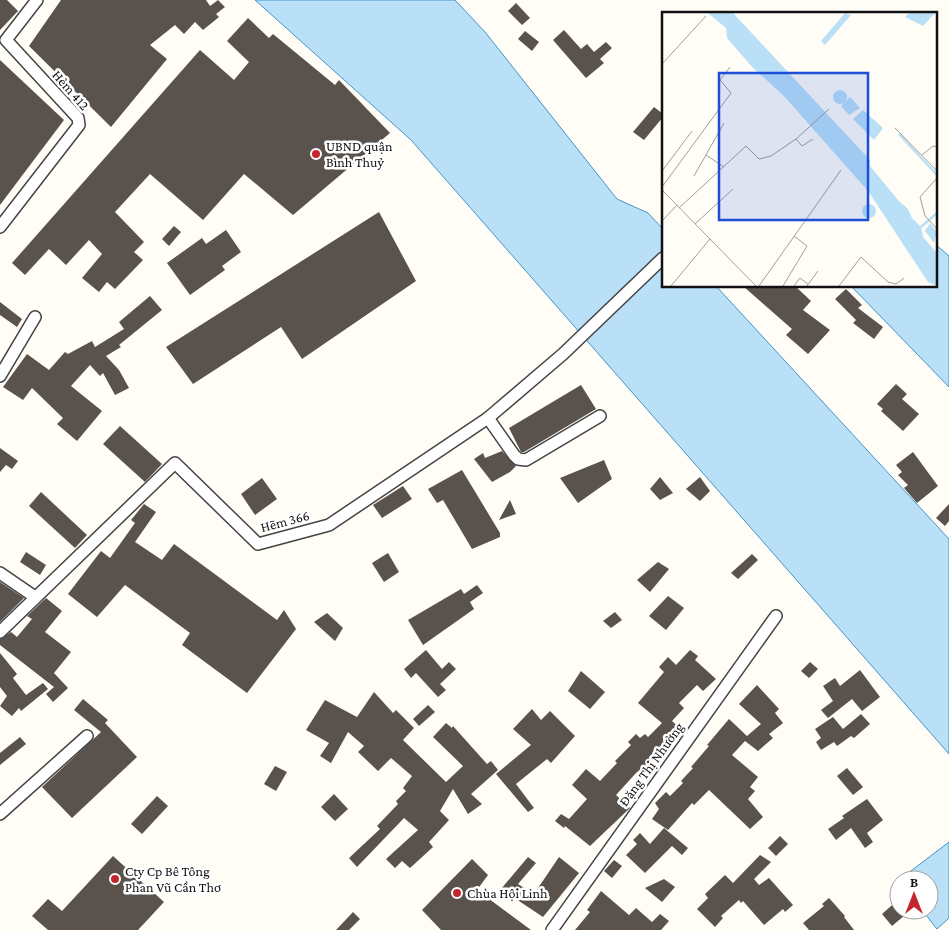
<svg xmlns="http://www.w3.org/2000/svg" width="949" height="930" viewBox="0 0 949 930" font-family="'Crimson Pro',serif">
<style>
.water{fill:#b9e0f7;stroke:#3f96cf}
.building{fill:#5a524d}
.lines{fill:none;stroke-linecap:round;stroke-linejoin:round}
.minor-casing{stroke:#444;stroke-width:14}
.minor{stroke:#fff;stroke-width:11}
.poi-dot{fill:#c4262e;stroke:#fff;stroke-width:2}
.labels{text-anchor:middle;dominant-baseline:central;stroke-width:5;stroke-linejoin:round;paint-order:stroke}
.street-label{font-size:14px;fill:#111;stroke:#fff}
.poi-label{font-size:14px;fill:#111;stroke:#fff;text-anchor:start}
.inset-river{fill:none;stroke:#b9e0f7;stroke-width:2.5}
.inset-road{fill:none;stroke:#a09f9a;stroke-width:1}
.view{fill:#1d4ed8;fill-opacity:0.15;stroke:#1d4ed8;stroke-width:2.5}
.inset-edge{fill:none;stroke:#111;stroke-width:2.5}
</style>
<rect width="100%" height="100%" fill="#fffdf5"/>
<g class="water">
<path d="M255 0H455L485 32 617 199 648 213 663 229V286H716L949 539V754L411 140Z"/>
<path d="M935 244 949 256V387L851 286H935Z"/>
<path d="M949 842V918L937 929 922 910H929V880H899Z"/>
</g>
<g class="building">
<path d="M0 0H7L18 11 0 30Z"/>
<path d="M61 0H206L210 6 218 0 225 7 216 14 219 17 203 30 195 22 184 34 175 25 150 45 167 59 111 127 29 46Z"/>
<path d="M516 3 530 18 522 25 508 11Z"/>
<path d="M248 18 269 38 273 34 335 85 339 80 390 133 293 215 244 174 203 220 150 174 115 212 144 242 134 252 143 260 115 289 107 282 99 292 82 278 102 254 89 240 66 265 49 249 25 275 12 263 200 50 234 80 249 62 227 41Z"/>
<path d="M564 30 581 49 587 44 594 52 606 42 612 48 600 59 604 63 586 78 553 40Z"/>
<path d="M525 31 539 42 532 51 518 39Z"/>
<path d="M0 60 64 120 0 205Z"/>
<path d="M654 107 663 114V117L644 140 633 132Z"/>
<path d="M379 212 416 281 302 359 281 327 193 384 166 347Z"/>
<path d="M174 226 181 232 169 246 162 239Z"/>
<path d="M226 230 241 252 222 266 225 270 190 295 167 263 202 238 206 244Z"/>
<path d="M743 286H795L811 301 803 310 830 330 808 354 786 335 792 329Z"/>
<path d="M846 289 862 305 858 308 883 327 874 339 853 323 856 320 835 299Z"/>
<path d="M150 296 162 310 119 345 121 347 106 356 119 370 129 388 115 395 103 373 100 376 90 365 71 386 102 411 77 441 57 424 63 418 32 388 23 400 3 387 27 354 49 370 65 352 68 354 92 341 95 347 124 329 119 322Z"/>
<path d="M0 302 22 319 17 327 0 315Z"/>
<path d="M896 384 907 394 902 399 919 414 903 431 881 411 883 409 877 404Z"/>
<path d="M581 385 596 409 524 452H521L509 428Z"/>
<path d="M120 426 162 464 145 482 103 444Z"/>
<path d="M0 448 18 461 12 469 6 465 0 472Z"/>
<path d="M502 451 516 466 510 472 492 482 474 459 483 453 485 458Z"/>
<path d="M913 452 938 486 917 503 904 488 908 485 898 475 902 472 896 465Z"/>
<path d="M604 460 612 479 578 503 560 478Z"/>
<path d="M462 470 500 533V537L472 549 443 500 437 503 428 489Z"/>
<path d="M660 477 673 493 660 500 650 489Z"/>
<path d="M700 477 710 491 700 501 686 489Z"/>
<path d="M262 478 277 499 255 515 241 494Z"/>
<path d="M403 486 412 499 382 518 373 505Z"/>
<path d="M41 492 87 535 75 548 29 506Z"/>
<path d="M510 500 516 514 499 520Z"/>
<path d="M144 504 156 512 135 542 162 560 174 544 277 620 284 610 296 629 247 693 182 645 190 633 125 585 97 617 68 594 101 551 110 558 135 523 131 520Z"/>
<path d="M949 504V521L945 526 936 518Z"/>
<path d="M26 552 46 565 40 575 20 562Z"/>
<path d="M388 553 399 572 384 582 372 563Z"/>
<path d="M752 554 758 560 738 579 731 573Z"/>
<path d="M658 562 669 569 650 592 637 580Z"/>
<path d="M0 582 24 598 0 622Z"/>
<path d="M477 585 483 593 470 602 474 609 423 645 408 620 461 589 464 594Z"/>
<path d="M668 596 684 608 666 630 649 616Z"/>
<path d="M46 598 62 611 45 632 71 652 54 673 68 688 53 702 46 694 54 687 0 645V639L11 632 17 637 32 619 27 616Z"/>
<path d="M615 612 622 620 611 628 603 621Z"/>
<path d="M327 613 343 628 335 641 314 622Z"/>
<path d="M426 650 442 669 449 662 456 669 440 684 446 690 438 697 416 673 411 678 404 669Z"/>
<path d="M690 650 698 656 695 660 716 679 703 691 697 685 679 703 684 708 672 721 684 732 667 750 665 748 636 773 616 795 630 808 590 846 565 826 564 828 555 821 561 814 569 819 587 799 572 785 586 769 600 781 617 763 615 761 631 745 628 742 636 734 640 738 645 734 648 737 662 723 638 703 664 672 659 667 668 657 676 665Z"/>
<path d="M0 653 17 674 13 678 26 695 43 683 48 689 21 711 19 708 12 716 0 706 7 696 0 687Z"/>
<path d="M810 662 818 669 809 678 801 671Z"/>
<path d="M860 670 880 697 862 711 852 699 828 718 821 710 833 701 823 686 835 678 840 686Z"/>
<path d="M581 671 605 692 590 709 568 691Z"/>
<path d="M757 685 779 709 775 713 783 723 769 734 773 738 758 751 745 741 732 755 758 777 750 787 755 791 748 799 763 817 750 829 709 790 694 805 692 803 668 830 652 819 659 809 655 803 666 792 670 796 683 783 681 781 693 768 691 767 709 746 707 745 729 719 747 736 761 724 739 704Z"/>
<path d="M374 692 393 713 396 710 414 728 403 740 446 782 463 766 433 737 446 723 452 728 453 726 487 764 491 761 498 770 471 794 482 804 468 814 453 789 440 811 449 820 429 842 433 847 410 868 402 861 395 868 386 859 418 830 404 818 357 867 349 858 380 829 377 826 398 804 396 801 406 791 403 788 412 776 391 758 378 771 358 752 364 746 348 732 331 763 320 756 329 743 306 730 325 700 357 717Z"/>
<path d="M83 699 108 720 105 723 137 757 72 818 42 787 101 732 74 710Z"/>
<path d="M428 705 435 712 419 726 413 719Z"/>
<path d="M532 709 541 720 550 711 575 736 551 763 547 759 516 784 534 808 528 812 496 774 531 745 513 729Z"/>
<path d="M861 714 870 724 854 738 851 736 837 746 834 742 821 750 816 742 821 738 815 729 833 717 843 729Z"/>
<path d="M20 737 26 744 0 765V753Z"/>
<path d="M275 766 287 772 276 791 264 784Z"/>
<path d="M847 768 863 787 853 795 837 776Z"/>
<path d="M334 794 348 809 335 821 321 807Z"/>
<path d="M157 796 168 806 142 834 131 824Z"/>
<path d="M867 799 883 820 867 833 873 842 865 848 851 828 836 840 828 829 844 818 842 816Z"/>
<path d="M664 828 688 848 682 855 672 846 645 873 626 855 637 844 633 840 640 833 650 844Z"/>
<path d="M780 836 788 844 776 856 768 848Z"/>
<path d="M760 855 771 862 754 879 759 885 769 878 793 905 785 912 783 909 764 925 743 901 741 903 739 900 721 916 723 918 715 927 697 909 708 898 705 894 725 875 733 883Z"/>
<path d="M113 856 164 902 138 930H48L32 916 48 899 62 911Z"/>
<path d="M528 857 536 863 518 884 534 894 559 857 579 873 543 917 501 889Z"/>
<path d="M472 859 488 875 477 890 531 930H441L422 910Z"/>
<path d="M614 860 622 866 612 878 604 871Z"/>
<path d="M664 879 675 887 662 902 645 888Z"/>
<path d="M601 891 629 915 636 908 652 922 660 914 669 921 661 930H575L590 912 587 910Z"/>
<path d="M829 898 845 916 844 917 854 930H809L803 923 824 906 822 904Z"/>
<path d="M899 899V910H911L892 926 882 914Z"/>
<path d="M353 912 360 919 349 930H336Z"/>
</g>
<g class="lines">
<g class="minor-casing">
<g id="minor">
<path d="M0 227 79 125 78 118 6 40 37 0"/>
<path d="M0 376 35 317"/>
<path d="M488 418 514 455 518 459 526 460 600 416"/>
<path d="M0 573 35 597"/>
<path d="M0 632 175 463 258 544 329 525 488 418 563 354 663 258"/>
<path d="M0 814 87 736"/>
<path d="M552 930 776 616"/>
</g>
</g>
<use href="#minor" class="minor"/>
</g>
<g class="poi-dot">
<circle cx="316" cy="154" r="5"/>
<circle cx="115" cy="879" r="5"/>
<circle cx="457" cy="893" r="5"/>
</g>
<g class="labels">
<g class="street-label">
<text transform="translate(71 90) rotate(49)">Hẻm 412</text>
<text transform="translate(285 521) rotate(-15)">Hẽm 366</text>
<text transform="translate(651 764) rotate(-54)">Đặng Thị Nhường</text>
</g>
<g class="poi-label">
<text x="326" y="146">UBND quận<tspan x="326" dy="16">Bình Thuỷ</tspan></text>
<text x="125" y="871">Cty Cp Bê Tông<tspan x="125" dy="16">Phan Vũ Cần Thơ</tspan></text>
<text x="467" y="893">Chùa Hội Linh</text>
</g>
</g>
<g transform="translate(662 12)">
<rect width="275" height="275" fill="#fffdf5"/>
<path d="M46 1H71L208 148V154L236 188 246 197 250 206 259 215 261 225 275 241V274L266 270 206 179 121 83 91 56 65 26 64 16ZM183 1 189 3 163 33 159 29ZM247 1H273L261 14 243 5ZM171 85a7 7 0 1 1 14 0a7 7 0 1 1-14 0ZM188 85 198 96 187 103 179 94ZM201 98 221 116 212 128 191 107ZM200 199a7 7 0 1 1 14 0a7 7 0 1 1-14 0ZM268 211 275 220 272 231 263 219Z" fill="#b9e0f7"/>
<path class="inset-river" d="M237 122 275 163M259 215 275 201"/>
<path class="inset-road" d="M0 52 44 4M233 116 275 159M134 127 140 134 151 127M44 143 62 155M260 143 271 134 275 135M0 159 30 119M32 164 62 111M275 166 258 185 263 204 275 217M0 175 69 81 58 68 68 55M0 178 94 274M17 196 84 134 97 147 109 144 134 127 167 97M0 209 15 193M33 212 71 177M9 274 48 227M97 274 179 158M121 274 145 234 132 224M132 274 138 266 146 272M145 274 156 259M177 274 199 245 226 270 234 272 242 266"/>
<path class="view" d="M57 61H206V208H57Z"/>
<rect width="275" height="275" class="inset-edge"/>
</g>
<g transform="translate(914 895)"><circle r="24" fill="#ffffff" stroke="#a0a0a0"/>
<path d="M0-4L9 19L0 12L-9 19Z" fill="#c4262e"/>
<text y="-8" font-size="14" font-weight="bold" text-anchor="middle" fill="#111111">B</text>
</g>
</svg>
